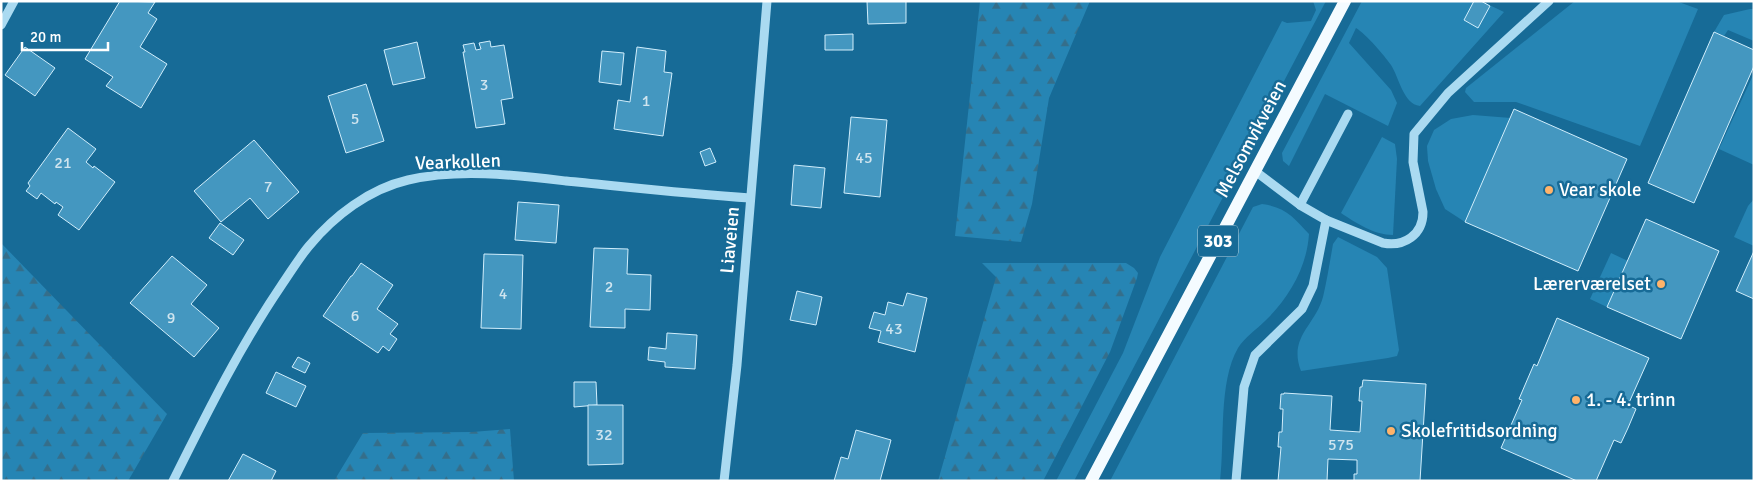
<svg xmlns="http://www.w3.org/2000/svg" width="1755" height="482" viewBox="0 0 1755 482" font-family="Signika,sans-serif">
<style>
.green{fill:#2685b4}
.forest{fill:url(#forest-firs)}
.building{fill:#4497c0;stroke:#d1eefc}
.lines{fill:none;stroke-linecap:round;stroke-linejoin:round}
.minor{stroke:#aadaf1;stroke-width:9}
.major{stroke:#f4fbff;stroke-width:12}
.poi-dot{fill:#ffb36a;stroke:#176b97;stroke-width:2}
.labels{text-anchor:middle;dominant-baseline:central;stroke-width:5;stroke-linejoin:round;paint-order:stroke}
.number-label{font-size:16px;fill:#d0e5ef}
.shield{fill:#176b97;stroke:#b9d3e0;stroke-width:1}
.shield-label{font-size:18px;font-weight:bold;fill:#fff}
.street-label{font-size:19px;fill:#fff;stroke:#176b97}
.poi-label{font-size:19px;fill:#fff;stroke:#176b97;text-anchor:start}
</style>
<defs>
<pattern id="forest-firs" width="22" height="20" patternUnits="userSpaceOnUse" patternTransform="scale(1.25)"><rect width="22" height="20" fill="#2685b4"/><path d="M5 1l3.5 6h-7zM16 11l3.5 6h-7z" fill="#356e8a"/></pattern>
</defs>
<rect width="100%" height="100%" fill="#176b97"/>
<g class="green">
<path d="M1313 1H1326L1074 481H1056L1123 353 1160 257 1282 21 1287 23 1311 21 1316 10Z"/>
<path d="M1362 1H1481L1504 12 1420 106C1403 104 1399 77 1391 65 1384 55 1366 34 1356 28L1349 43 1391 90 1397 103 1388 126 1325 94 1289 166 1283 161 1282 153Z"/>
<path d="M1575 1H1676L1698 9 1640 146 1516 102H1474L1465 92 1466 88Z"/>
<path d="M1750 9H1754V41L1728 30 1724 36 1714 32 1724 15Z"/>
<path d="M1754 73V165L1719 149Z"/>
<path d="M1473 115 1511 118 1465 222 1445 209 1436 189 1428 161 1427 146 1434 130 1451 119Z"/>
<path d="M1382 137 1395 144 1397 159 1393 235C1374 235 1356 223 1341 213Z"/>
<path d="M1754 199V246L1734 237 1748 206Z"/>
<path d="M1262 204C1286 207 1294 218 1309 234 1307 267 1289 298 1265 321 1256 330 1245 337 1238 348 1218 383 1225 441 1220 481H1110L1253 207Z"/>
<path d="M1338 237 1377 257 1387 268 1399 350 1397 356 1388 358 1301 371C1288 337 1315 326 1323 297 1327 280 1330 261 1333 244Z"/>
<path d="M1611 253 1628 261 1607 307 1590 299Z"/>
</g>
<g class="forest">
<path d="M980 1H1090L1049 98 1032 204 1021 242 955 236Z"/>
<path d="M1 243 167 414 128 481H1Z"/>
<path d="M982 263H1126L1134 268 1138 273 1137 278 1110 352 1043 481H938L996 277Z"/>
<path d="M510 429 514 481H334L363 433 472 432Z"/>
</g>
<g class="building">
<path d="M120 1 155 2 148 13 157 19 140 47 167 64 141 108 106 86 113 77 85 59Z"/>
<path d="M867 1H906V23L868 24Z"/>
<path d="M1474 1H1481L1490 6 1478 28 1464 20Z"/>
<path d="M1714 32 1754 50V66L1694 203 1648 183Z"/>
<path d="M853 34V50H825V35Z"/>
<path d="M490 41 491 47 504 45 513 98 501 100 505 124 476 128 463 52H465L463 45 474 43 476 50 481 49 479 43Z"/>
<path d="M417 42 425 78 393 85 384 50Z"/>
<path d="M25 47 55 68 35 96 5 75Z"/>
<path d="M637 47 666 51 664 72 672 73 663 136 614 129 618 100 630 102Z"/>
<path d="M602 51 624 53 621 85 599 82Z"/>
<path d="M366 84 384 141 346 153 328 96Z"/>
<path d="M1514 109 1627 159 1578 271 1465 222Z"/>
<path d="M851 117 887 120 880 197 844 193Z"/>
<path d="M68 128 96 149 86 162 93 168 94 166 115 182 79 230 58 215 63 207 56 202 55 204 41 193 37 199 26 191 30 186 28 183Z"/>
<path d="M254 140 299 192 268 219 250 198 221 222 194 191Z"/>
<path d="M710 148 716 162 705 166 700 152Z"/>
<path d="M794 165 825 168 821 208 791 205Z"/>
<path d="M518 202 559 205 556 243 515 240Z"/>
<path d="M1646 219 1719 251 1681 339 1607 307Z"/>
<path d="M220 223 244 240 233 255 209 238Z"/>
<path d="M594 248 628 249 627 274 651 275 650 310 625 309V328L590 327Z"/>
<path d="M1754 251V299L1736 291Z"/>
<path d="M484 254 523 255 521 329 481 328Z"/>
<path d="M172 256 207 285 191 304 219 328 194 357 130 303Z"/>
<path d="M361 263 393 285 377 309 398 324 390 334 397 339 389 351 383 346 378 353 323 316 351 276H352Z"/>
<path d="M797 291 822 297 816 325 790 320Z"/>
<path d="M907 293 927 298 915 352 878 342 881 331 869 328 874 312 885 315 888 302 903 306Z"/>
<path d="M1557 318 1649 358 1628 405 1636 409 1628 428 1621 443 1614 440 1596 481H1577L1501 448 1522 400 1519 399 1534 364 1537 366Z"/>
<path d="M667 333 697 335 695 369 665 367V362L648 360 649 347 666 349Z"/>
<path d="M298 357 310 363 305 373 292 367Z"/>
<path d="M276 372 306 386 296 407 266 393Z"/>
<path d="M1363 380 1426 384 1420 481H1354V474H1357V460L1328 459 1327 481H1278L1281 447H1278L1279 432H1282L1283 409H1280L1281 394H1284V393L1332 396 1330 430 1360 432 1362 401H1359L1360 387H1362Z"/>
<path d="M574 382H596L597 405 574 407Z"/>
<path d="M588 405H623V464L588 465Z"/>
<path d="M856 430 891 440 880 481H834L841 457 848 459Z"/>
<path d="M243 454 276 471 271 481H228Z"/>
</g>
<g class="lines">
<g class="minor">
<path d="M1 25 14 1"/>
<path d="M1300 205 1348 114"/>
<path d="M1326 220 1383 243C1404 247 1423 235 1423 212L1413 162 1414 134 1448 93 1549 1"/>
<path d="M173 481C206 415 239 348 281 286 290 273 299 258 309 246 334 216 369 189 408 180 459 168 515 175 566 181 627 187 688 194 750 198"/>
<path d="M724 481 737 365 767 1"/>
<path d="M1236 481 1244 387 1255 355 1302 309 1313 286 1326 220 1300 205 1255 171"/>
</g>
<path class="major" d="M1091 481 1345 1"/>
</g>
<g class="poi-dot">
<circle cx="1549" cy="190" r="5"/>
<circle cx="1661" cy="284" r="5"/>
<circle cx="1576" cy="400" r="5"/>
<circle cx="1391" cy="431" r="5"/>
</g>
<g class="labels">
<g class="number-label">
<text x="484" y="85">3</text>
<text x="646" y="101">1</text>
<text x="355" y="119">5</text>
<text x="864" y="158">45</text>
<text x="63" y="163">21</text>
<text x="268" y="187">7</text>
<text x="609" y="287">2</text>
<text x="503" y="294">4</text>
<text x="355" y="316">6</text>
<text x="171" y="318">9</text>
<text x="894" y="329">43</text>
<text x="604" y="435">32</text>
<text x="1341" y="445">575</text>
</g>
<rect class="shield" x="1198" y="225.5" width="40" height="31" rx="4"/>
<g class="shield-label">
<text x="1218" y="241">303</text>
</g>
<g class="street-label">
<text transform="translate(1251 139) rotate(-62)">Melsomvikveien</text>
<text transform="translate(458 162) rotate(-2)">Vearkollen</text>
<text transform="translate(730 240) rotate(-85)">Liaveien</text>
</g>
<g class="poi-label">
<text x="1559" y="190">Vear skole</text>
<text x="1651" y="284" text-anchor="end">Lærerværelset</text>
<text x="1586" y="400">1. - 4. trinn</text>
<text x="1401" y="431">Skolefritidsordning</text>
</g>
</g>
<rect width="1755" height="482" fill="none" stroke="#ffffff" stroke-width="5"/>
<path d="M22 42v8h86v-8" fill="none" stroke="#ffffff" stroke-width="2.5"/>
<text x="30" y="42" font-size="15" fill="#ffffff" stroke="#176b97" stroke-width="4" paint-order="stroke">20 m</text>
</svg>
